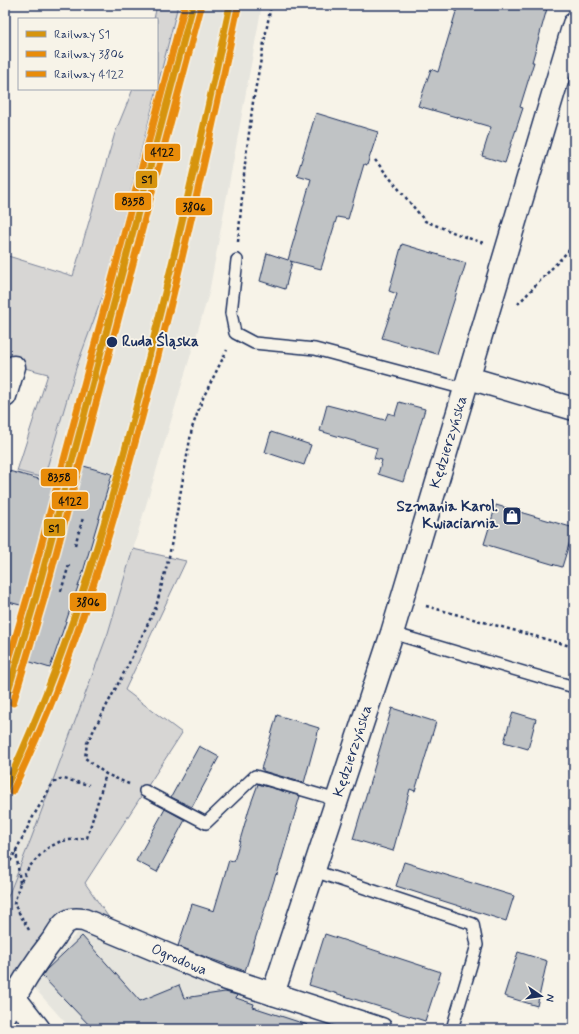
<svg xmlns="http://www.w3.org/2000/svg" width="579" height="1034" viewBox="0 0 579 1034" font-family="Mynerve,sans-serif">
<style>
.built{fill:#e6e5de}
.green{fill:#d7d6d4;stroke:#798299}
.building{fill:#c0c3c5;stroke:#1b2f5e}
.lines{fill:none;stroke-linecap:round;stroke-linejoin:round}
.lane-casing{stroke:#1b2f5e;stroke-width:14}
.street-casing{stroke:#1b2f5e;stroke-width:25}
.path{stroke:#1b2f5e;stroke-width:2.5;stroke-dasharray:3 3;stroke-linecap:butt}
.lane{stroke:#f7f3e8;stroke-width:11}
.street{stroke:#f7f3e8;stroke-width:22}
.rail-1-casing{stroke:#f7f3e8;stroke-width:10}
.rail-2-casing{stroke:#f7f3e8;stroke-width:10}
.rail-3-casing{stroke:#f7f3e8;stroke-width:10}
.rail-4-casing{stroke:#f7f3e8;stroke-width:10}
.rail-1{stroke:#d6940e;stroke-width:7}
.rail-2{stroke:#e88b09;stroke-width:7}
.rail-3{stroke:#e88b09;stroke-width:7}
.rail-4{stroke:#e88b09;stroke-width:7}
.stop-dot{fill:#1b2f5e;stroke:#f7f3e8;stroke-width:1.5}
.labels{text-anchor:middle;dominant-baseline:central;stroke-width:3.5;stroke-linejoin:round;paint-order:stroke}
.stop-label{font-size:15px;font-weight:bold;fill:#1b2f5e;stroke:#f7f3e8;text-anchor:start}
.street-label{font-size:15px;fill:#1b2f5e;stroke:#f7f3e8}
.poi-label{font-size:15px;font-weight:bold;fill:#1b2f5e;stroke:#f7f3e8;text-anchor:end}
.line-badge{stroke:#f7f3e8;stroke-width:1.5}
.pale-badge-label{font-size:11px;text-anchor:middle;font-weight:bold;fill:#111}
</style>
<rect width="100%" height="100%" fill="#f7f3e8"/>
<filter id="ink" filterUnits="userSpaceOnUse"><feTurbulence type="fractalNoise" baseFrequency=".025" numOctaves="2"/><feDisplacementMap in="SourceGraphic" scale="8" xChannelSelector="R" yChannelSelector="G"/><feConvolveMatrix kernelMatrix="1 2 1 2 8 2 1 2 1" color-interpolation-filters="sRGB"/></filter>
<g filter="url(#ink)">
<g class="built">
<path d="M178 5H262L209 293 108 633 31 839 5 904V631L44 478 76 368 106 287Z"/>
<path d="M82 928 158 964 324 1029H71L30 983Z"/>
</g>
<g class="green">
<path d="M157 5H178L157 88V19H154Z"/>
<path d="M133 89H157L106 287 76 368 44 478 17 471 48 374 9 364 5 374V270L8 256 73 276 115 133Z"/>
<path d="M133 549 186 561 125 690 182 733 85 883 118 931 76 911 18 979 5 982V904L31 839 108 633Z"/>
</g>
<g class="building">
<path d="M458 5H548L532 62H534L520 107 523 108 505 163 482 156 491 127 418 106 431 69 438 72Z"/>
<path d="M316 113 378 132 367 165 364 164 348 219 337 217 321 269 290 261 292 262 285 289 260 281 267 253 288 260 311 179 297 175Z"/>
<path d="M402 244 466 263 437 354 382 338 397 294 389 291Z"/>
<path d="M399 402 425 409 403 482 378 474 382 460 374 458 377 448 320 431 327 405 385 420 388 413 395 415Z"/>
<path d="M271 432 311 445 304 465 265 452Z"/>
<path d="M80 465 112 474 83 572 50 668 24 660 39 610 5 601V470L73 488Z"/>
<path d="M496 505 574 528 562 567 484 544Z"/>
<path d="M392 708 436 722 415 791 410 789 393 851 353 839Z"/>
<path d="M513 712 536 719 528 749 504 742Z"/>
<path d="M277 715 319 728 304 783 263 771V769H261Z"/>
<path d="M199 746 219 757 192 807 171 797Z"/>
<path d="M258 784 300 796 277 875 276 874 245 971 208 958 178 946 192 904 214 911 229 860 234 861 249 809Z"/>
<path d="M165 809 185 820 157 872 136 861Z"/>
<path d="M404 862 514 896 506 921 396 886Z"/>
<path d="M325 934 441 972 425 1021 309 985Z"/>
<path d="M82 936 140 1001 179 985 184 998 225 992 237 995 236 998 254 1004 253 1007 308 1025V1029H93L42 976 46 970Z"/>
<path d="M518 952 547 961 537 1006 504 996Z"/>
</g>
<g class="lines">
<g class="lane-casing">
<g id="lane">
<path d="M237 260 231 313 235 333 254 343 315 349 465 389"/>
<path d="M392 633 574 687"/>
<path d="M145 791 206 823 255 776 337 800"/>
<path d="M314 871 473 924 477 945 452 1029"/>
</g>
</g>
<g class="street-casing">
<g id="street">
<path d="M469 378 574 409"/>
<path d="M5 396 14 367"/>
<path d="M273 994 392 633 574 24"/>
<path d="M14 997 39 1029"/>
<path d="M5 1015C19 987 36 961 55 937 59 931 63 923 69 921 74 918 79 920 84 920L221 977 381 1029"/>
</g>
</g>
<g class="path">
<path d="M375 160 425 221 465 237 484 243"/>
<path d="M238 242 245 164 253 102 271 5"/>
<path d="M518 304 574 245"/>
<path d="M75 545 83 518"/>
<path d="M61 591 69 565"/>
<path d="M426 606 574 647"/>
<path d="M129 784 106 774 85 758 87 743 129 663 156 607 169 557 192 428 203 398 227 350"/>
<path d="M16 850 20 883"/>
<path d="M5 872 34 815 53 783 60 779H64L89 785"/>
<path d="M29 930 14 904 20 883 29 867 46 849 61 841 87 838 106 774"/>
</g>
<use href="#lane" class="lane"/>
<use href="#street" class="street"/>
<g class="rail-1-casing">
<g id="rail-1">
<path d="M5 701 36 597 193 5"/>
<path d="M5 789C20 757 34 724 47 691 89 584 120 473 148 361 178 243 205 124 230 5"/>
</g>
</g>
<g class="rail-2-casing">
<path id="rail-2" d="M12 792C27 760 42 727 55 694 96 587 127 475 156 364 186 245 213 126 238 7"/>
</g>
<g class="rail-3-casing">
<path id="rail-3" d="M13 703 44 599 201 7"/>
</g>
<g class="rail-4-casing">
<path id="rail-4" d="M5 673 28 595 185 5"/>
</g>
<use href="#rail-1" class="rail-1"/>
<use href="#rail-2" class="rail-2"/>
<use href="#rail-3" class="rail-3"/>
<use href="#rail-4" class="rail-4"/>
</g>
</g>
<defs>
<g id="shop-square" transform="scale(1)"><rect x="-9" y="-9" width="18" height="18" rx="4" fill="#1b2f5e" stroke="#f7f3e8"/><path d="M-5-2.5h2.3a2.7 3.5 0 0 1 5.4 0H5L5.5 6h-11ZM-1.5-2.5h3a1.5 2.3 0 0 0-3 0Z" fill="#fff"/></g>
</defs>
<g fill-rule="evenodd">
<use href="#shop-square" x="512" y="516"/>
</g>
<circle class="stop-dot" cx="112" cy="342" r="6"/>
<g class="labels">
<g class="stop-label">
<text x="122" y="342">Ruda Śląska</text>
</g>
<g class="street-label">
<text transform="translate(449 442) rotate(-73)">Kędzierzyńska</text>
<text transform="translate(353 751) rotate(-72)">Kędzierzyńska</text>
<text transform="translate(179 960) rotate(23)">Ogrodowa</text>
</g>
<g class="poi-label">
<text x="498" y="507">Szmania Karol.<tspan x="498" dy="17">Kwiaciarnia</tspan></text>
</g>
</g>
<g class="line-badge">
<rect x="144" y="143" width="37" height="19" rx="4" fill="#e88b09"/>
<rect x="135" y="170" width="23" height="19" rx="4" fill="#d6940e"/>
<rect x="114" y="192" width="38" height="19" rx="4" fill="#e88b09"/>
<rect x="175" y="197" width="38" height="19" rx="4" fill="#e88b09"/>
<rect x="40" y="468" width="38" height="19" rx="4" fill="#e88b09"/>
<rect x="51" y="491" width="38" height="19" rx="4" fill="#e88b09"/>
<rect x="43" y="518" width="23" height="19" rx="4" fill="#d6940e"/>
<rect x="69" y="592" width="38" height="20" rx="4" fill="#e88b09"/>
</g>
<g class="pale-badge-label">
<text x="162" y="156">4122</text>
<text x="147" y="183">S1</text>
<text x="133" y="205">8358</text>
<text x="194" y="211">3806</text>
<text x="59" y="481">8358</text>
<text x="70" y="505">4122</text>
<text x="54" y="532">S1</text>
<text x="88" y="606">3806</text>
</g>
<rect width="579" height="1034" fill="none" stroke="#f7f3e8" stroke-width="20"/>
<rect x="10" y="10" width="559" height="1014" fill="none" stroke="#1b2f5e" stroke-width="1.5" filter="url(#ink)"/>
<rect x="18" y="18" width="140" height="72" fill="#f7f3e8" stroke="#9fa5b1"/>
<rect x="26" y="31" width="20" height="6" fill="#d6940e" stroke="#9fa5b1"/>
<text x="54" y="38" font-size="12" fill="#1b2f5e">Railway S1</text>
<rect x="26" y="51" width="20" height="6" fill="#e88b09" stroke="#9fa5b1"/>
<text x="54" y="58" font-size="12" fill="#1b2f5e">Railway 3806</text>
<rect x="26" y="71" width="20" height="6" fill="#e88b09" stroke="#9fa5b1"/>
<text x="54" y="78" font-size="12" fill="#1b2f5e">Railway 4122</text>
<g transform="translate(541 996) rotate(103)" stroke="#f7f3e8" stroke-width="3" paint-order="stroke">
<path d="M0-3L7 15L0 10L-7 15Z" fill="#1b2f5e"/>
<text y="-6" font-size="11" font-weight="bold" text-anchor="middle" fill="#1b2f5e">N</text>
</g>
</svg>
